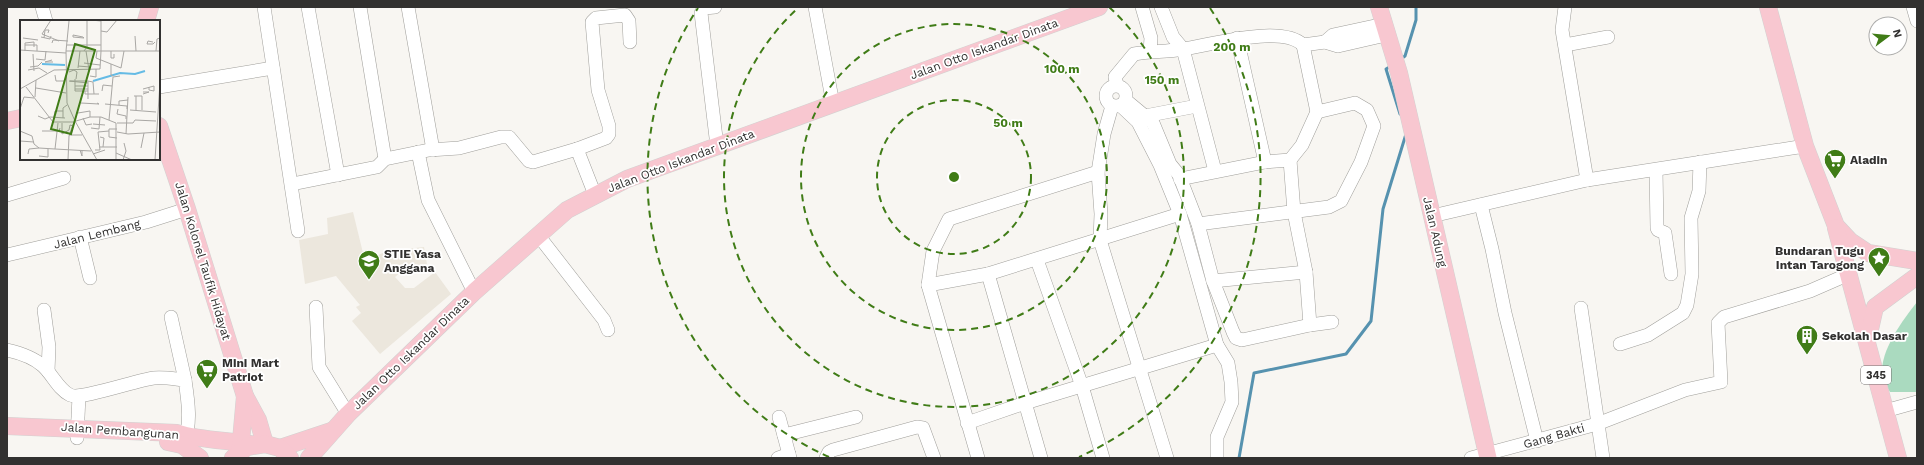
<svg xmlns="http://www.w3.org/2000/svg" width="1924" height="465" viewBox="0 0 1924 465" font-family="'Work Sans',sans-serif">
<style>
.built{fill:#ece7dd}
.green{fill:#aadabf}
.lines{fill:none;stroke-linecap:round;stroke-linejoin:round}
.stream{stroke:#5692af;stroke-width:3}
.minor-casing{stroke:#a09f9b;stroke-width:14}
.major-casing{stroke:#d2d2d1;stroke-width:18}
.minor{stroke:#fff;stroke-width:13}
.major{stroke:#f8c7d0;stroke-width:17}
.ring{fill:none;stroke:#407c17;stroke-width:2;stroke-dasharray:7 5}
.labels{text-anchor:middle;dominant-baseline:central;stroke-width:3.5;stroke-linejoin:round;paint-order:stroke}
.shield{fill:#fff;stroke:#706f6e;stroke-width:1}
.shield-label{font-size:11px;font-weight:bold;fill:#323130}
.street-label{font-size:12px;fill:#323130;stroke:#fff}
.poi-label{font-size:12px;font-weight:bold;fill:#323130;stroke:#fff;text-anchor:start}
.inset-river{fill:none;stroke:#65bbe5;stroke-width:2}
.inset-road{fill:none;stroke:#a9a7a4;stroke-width:1}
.view{fill:#407c17;fill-opacity:0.15;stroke:#407c17;stroke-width:2}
.inset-edge{fill:none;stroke:#323130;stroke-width:2}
.centre{fill:#407c17;stroke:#fff;stroke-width:2}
.ring-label{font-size:12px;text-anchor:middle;font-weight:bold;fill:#407c17;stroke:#fff;stroke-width:3.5;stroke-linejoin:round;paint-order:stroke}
</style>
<rect width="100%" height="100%" fill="#f8f6f2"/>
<path class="built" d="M353 212 363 253 376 256 387 251 424 247 427 264 403 270 395 277 405 288H414L435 272 451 294 380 354 352 321 361 313 356 307 360 305 336 276 305 284 299 240 328 234 327 218Z"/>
<path class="green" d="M1917 302V392H1890C1887 387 1883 380 1882 375 1880 350 1903 320 1917 302Z"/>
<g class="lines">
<g class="stream">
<path d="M1401 59 1405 56 1416 20V7"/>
<path d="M1391 66 1386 69 1400 114"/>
<path d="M1239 458 1254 373 1346 354 1371 321 1383 209 1406 134"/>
</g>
<g class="minor-casing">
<g id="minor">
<path d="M42 7 46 21"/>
<path d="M264 7 298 231"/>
<path d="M308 7 338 175"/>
<path d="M360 7 385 159"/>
<path d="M408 7 433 150"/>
<path d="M715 7 704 8 701 13 717 146"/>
<path d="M815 7 833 104"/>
<path d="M1142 7 1151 38 1150 51"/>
<path d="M1161 7 1173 37 1183 49 1215 171"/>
<path d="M1565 7 1562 30 1587 180"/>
<path d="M1913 7 1917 21"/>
<path d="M1237 38 1265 162"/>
<path d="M1325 42 1333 35 1384 24"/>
<path d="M1565 45 1608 37"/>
<path d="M1117 85 1115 77 1134 54C1151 51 1167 52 1183 49 1211 45 1281 24 1303 45L1325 42 1338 46 1386 35"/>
<circle cx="1116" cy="96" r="10"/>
<path d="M159 87 273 68"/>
<path d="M1129 103 1153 123 1170 164 1179 175 1198 224 1213 281 1233 332 1236 338 1242 340 1310 325 1332 322"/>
<path d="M1112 106 1104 134 1098 172 1101 214 1100 240 1167 458"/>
<path d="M1121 106 1138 122 1160 165 1180 214 1217 345 1228 363 1231 382 1232 402 1217 437V458"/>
<path d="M1145 116 1197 106"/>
<path d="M577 149 606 138 609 134V126L598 90 592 22 596 18 625 15 629 21 630 42"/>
<path d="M418 152 428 200 474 292"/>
<path d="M1290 160 1294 212 1306 272 1310 325"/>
<path d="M1656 170 1657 228 1658 230 1665 233 1671 274"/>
<path d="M1180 179 1265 162 1290 160 1302 145 1317 112"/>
<path d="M292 184 377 167 385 159 429 150 459 148 501 137H509L529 161 533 162 577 149 595 195"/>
<path d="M7 195 64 178"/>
<path d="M1481 205 1492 249 1505 313 1537 441"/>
<path d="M1432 216 1587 180 1805 146"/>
<path d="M1198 224 1329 207 1341 201 1361 162 1374 126 1367 110 1355 103 1317 112 1303 45"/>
<path d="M538 235 604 320 608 330"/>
<path d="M80 237 90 278"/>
<path d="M7 255 146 222 187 209"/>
<path d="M1037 260 1082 386 1103 458"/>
<path d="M988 274 1041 458"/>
<path d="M1213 281 1306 272"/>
<path d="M928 285 933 251 949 219 1098 172"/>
<path d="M316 307 319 367 348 414"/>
<path d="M1581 308 1603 458"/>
<path d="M44 310 49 347 48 371"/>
<path d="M171 317 185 380"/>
<path d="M1620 344 1648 335 1683 313 1687 305 1692 274 1691 218 1699 191 1700 162"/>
<path d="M7 350C20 353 33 357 43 366 52 374 59 390 70 395 81 400 137 380 154 378 164 377 175 379 185 380 188 400 192 426 183 444"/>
<path d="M1885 411 1917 402"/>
<path d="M779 417 790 458"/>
<path d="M967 423 1025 403 1217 345"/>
<path d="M784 435 856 417"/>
<path d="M77 438 79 396"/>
<path d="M778 458 789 454"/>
<path d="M826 458 829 452 833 450 917 427 923 428 934 458"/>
<path d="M978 458 928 285 988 274 1180 214"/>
<path d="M1471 458 1597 424 1685 390 1721 382 1718 323 1724 317 1810 291 1849 274"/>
</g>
</g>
<g class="major-casing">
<g id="major">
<path d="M1379 7 1399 73 1488 458"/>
<path d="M1768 7 1805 146 1836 226 1850 241 1868 253 1917 261"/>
<path d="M146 21 150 7"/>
<path d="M7 121 21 118"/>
<path d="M159 126 187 209 245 396 258 420 265 444"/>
<path d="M1836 228 1898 458"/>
<path d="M1868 338 1875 307 1917 276"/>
<path d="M7 426 177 433C203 441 230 440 256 445"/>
<path d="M168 442 182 445 200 458"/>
<path d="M280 448 331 431"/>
<path d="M240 452 245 396"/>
<path d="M233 458 247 447 265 444 280 448 290 458"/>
<path d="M309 458 348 414 474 292 567 210 627 179 1099 7"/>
</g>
</g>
<use href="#minor" class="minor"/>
<use href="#major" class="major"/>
</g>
<g class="ring">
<circle cx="954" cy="177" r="77"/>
<circle cx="954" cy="177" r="153"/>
<path d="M1109 7A230 230 0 1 1 799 7"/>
<path d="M829 457A307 307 0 0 1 698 8M1210 8A307 307 0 0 1 1079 457"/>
</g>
<defs>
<g id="supermarket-pin" transform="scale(1.15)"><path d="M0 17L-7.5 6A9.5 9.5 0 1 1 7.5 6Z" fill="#407c17" stroke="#fff"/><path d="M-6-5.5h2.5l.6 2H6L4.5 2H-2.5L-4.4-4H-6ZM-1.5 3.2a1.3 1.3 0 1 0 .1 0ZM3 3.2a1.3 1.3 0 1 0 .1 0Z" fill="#fff"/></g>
<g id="sight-pin" transform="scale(1.15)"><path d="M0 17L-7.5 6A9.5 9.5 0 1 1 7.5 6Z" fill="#407c17" stroke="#fff"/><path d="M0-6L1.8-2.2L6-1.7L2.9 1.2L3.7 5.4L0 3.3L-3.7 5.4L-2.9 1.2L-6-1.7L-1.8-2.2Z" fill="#fff"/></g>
<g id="university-pin" transform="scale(1.15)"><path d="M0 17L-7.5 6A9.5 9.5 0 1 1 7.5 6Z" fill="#407c17" stroke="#fff"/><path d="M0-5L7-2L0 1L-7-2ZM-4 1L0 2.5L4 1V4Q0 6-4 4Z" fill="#fff"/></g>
<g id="building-pin" transform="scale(1.15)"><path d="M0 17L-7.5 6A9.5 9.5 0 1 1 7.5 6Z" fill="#407c17" stroke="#fff"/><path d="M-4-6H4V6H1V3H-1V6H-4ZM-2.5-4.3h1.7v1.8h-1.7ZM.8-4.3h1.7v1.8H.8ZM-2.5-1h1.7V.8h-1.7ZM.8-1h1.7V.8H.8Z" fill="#fff"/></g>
</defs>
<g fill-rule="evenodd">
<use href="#supermarket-pin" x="1835" y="160"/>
<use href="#sight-pin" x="1879" y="258"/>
<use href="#university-pin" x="369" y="261"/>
<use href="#building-pin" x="1807" y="336"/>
<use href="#supermarket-pin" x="207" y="370"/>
</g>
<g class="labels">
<rect class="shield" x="1861" y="366" width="30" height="18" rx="3"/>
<g class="shield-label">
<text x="1876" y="375">345</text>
</g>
<g class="street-label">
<text transform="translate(984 49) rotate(-20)">Jalan Otto Iskandar Dinata</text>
<text transform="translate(681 161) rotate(-21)">Jalan Otto Iskandar Dinata</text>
<text transform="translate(1435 232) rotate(77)">Jalan Adung</text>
<text transform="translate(97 234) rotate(-14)">Jalan Lembang</text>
<text transform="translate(203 261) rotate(73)">Jalan Kolonel Taufik Hidayat</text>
<text transform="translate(411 353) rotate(-44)">Jalan Otto Iskandar Dinata</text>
<text transform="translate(120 431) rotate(4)">Jalan Pembangunan</text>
<text transform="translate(1554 436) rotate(-16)">Gang Bakti</text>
</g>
<g class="poi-label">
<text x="1850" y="160">Aladin</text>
<text x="1864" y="251" text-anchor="end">Bundaran Tugu<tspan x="1864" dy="14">Intan Tarogong</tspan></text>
<text x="384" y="254">STIE Yasa<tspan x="384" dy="14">Anggana</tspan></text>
<text x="1822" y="336">Sekolah Dasar</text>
<text x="222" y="363">Mini Mart<tspan x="222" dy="14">Patriot</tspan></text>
</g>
</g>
<g transform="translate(20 20)">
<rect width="140" height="140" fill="#f8f6f2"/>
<path class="inset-river" d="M22 44 45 45M73 61 100 53 115 54 125 51"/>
<path class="inset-road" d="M31 0 22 14 39 21M71 0 81 1V31M81 11 87 12 97 0M53 15 63 17 64 18 53 17ZM115 16 116 31M21 17 30 19 31 16M3 18 18 20M24 18 25 10H29L28 13M133 22 128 21 127 24H133L135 22M32 23 33 20 48 21M5 25V23L14 22V27M47 25H81M0 30 46 33M5 31V25H17V31M46 31 49 1M64 31 67 27V0M66 31 69 50M77 31 76 38 81 40M91 31V38H94V34M136 31 137 19 140 18M13 34 14 51M16 39 25 40 26 31M32 40 25 42H33M81 40 101 48 104 31M64 43 80 45M91 44V55L93 56M58 46 70 47M10 47 18 46 22 42M58 48 60 31M8 50 19 48 27 53M49 52 54 50 57 52 56 59M35 55 36 61H45M70 56 76 57V49M55 59V71H68M49 61 68 63M50 61H68V79M68 61 73 62 74 74M55 66H68M6 67 33 102H54M16 68 46 73M0 69 34 50 80 49 81 31M55 69H68M123 69 134 66V71L129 70V67M65 71V74H79M82 71 83 65 92 66M123 74 129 72H123M114 76H122V90M15 77 16 60M61 83 79 84 77 83M85 84 107 86V89M99 85V81L108 80M0 89 4 77 14 78M98 89 97 94 106 96V99M110 90 136 92M116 90V76M58 93 70 91V97M18 96 25 99 30 97 45 98M34 97 35 91H43M43 98V88L47 85M63 98 66 105 72 104M89 100 93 57 100 56M55 101 47 83 46 31H140M55 101 77 140M56 101 70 97H81L96 103V140M38 103 35 129 71 131M42 103V114L49 110 50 105 53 106M97 103H113L115 100 136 101M73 104 85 105M71 108 79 109 80 97M0 111 12 116 14 124 19 128 35 129M22 111H39L40 108M97 112 108 114 140 112M106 114 108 77M49 115H62M80 117 84 118 83 127M97 118 89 117V109H97M0 121 14 122M79 127H97M121 128 124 113M60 130 62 136V130M75 130H80L78 112 89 111M96 133 112 140M8 134 9 129 19 128M73 134 85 130M19 136 28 137V129M16 140H30M48 140 49 116 54 102M103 140 106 131 104 123M135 140 140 62"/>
<path class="view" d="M55 24 75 30 51 114 31 109Z"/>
<rect width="140" height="140" class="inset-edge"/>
</g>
<circle cx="954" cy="177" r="6" class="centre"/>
<g class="ring-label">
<text x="1232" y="51">200 m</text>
<text x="1062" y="73">100 m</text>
<text x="1162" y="84">150 m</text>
<text x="1008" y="127">50 m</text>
</g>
<rect width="1924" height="465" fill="none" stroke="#323130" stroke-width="16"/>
<g transform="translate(1888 36) rotate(74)"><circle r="19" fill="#ffffff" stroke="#adadac"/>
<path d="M0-3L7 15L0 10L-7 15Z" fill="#407c17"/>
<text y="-6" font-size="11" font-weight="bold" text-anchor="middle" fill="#323130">N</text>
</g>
</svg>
